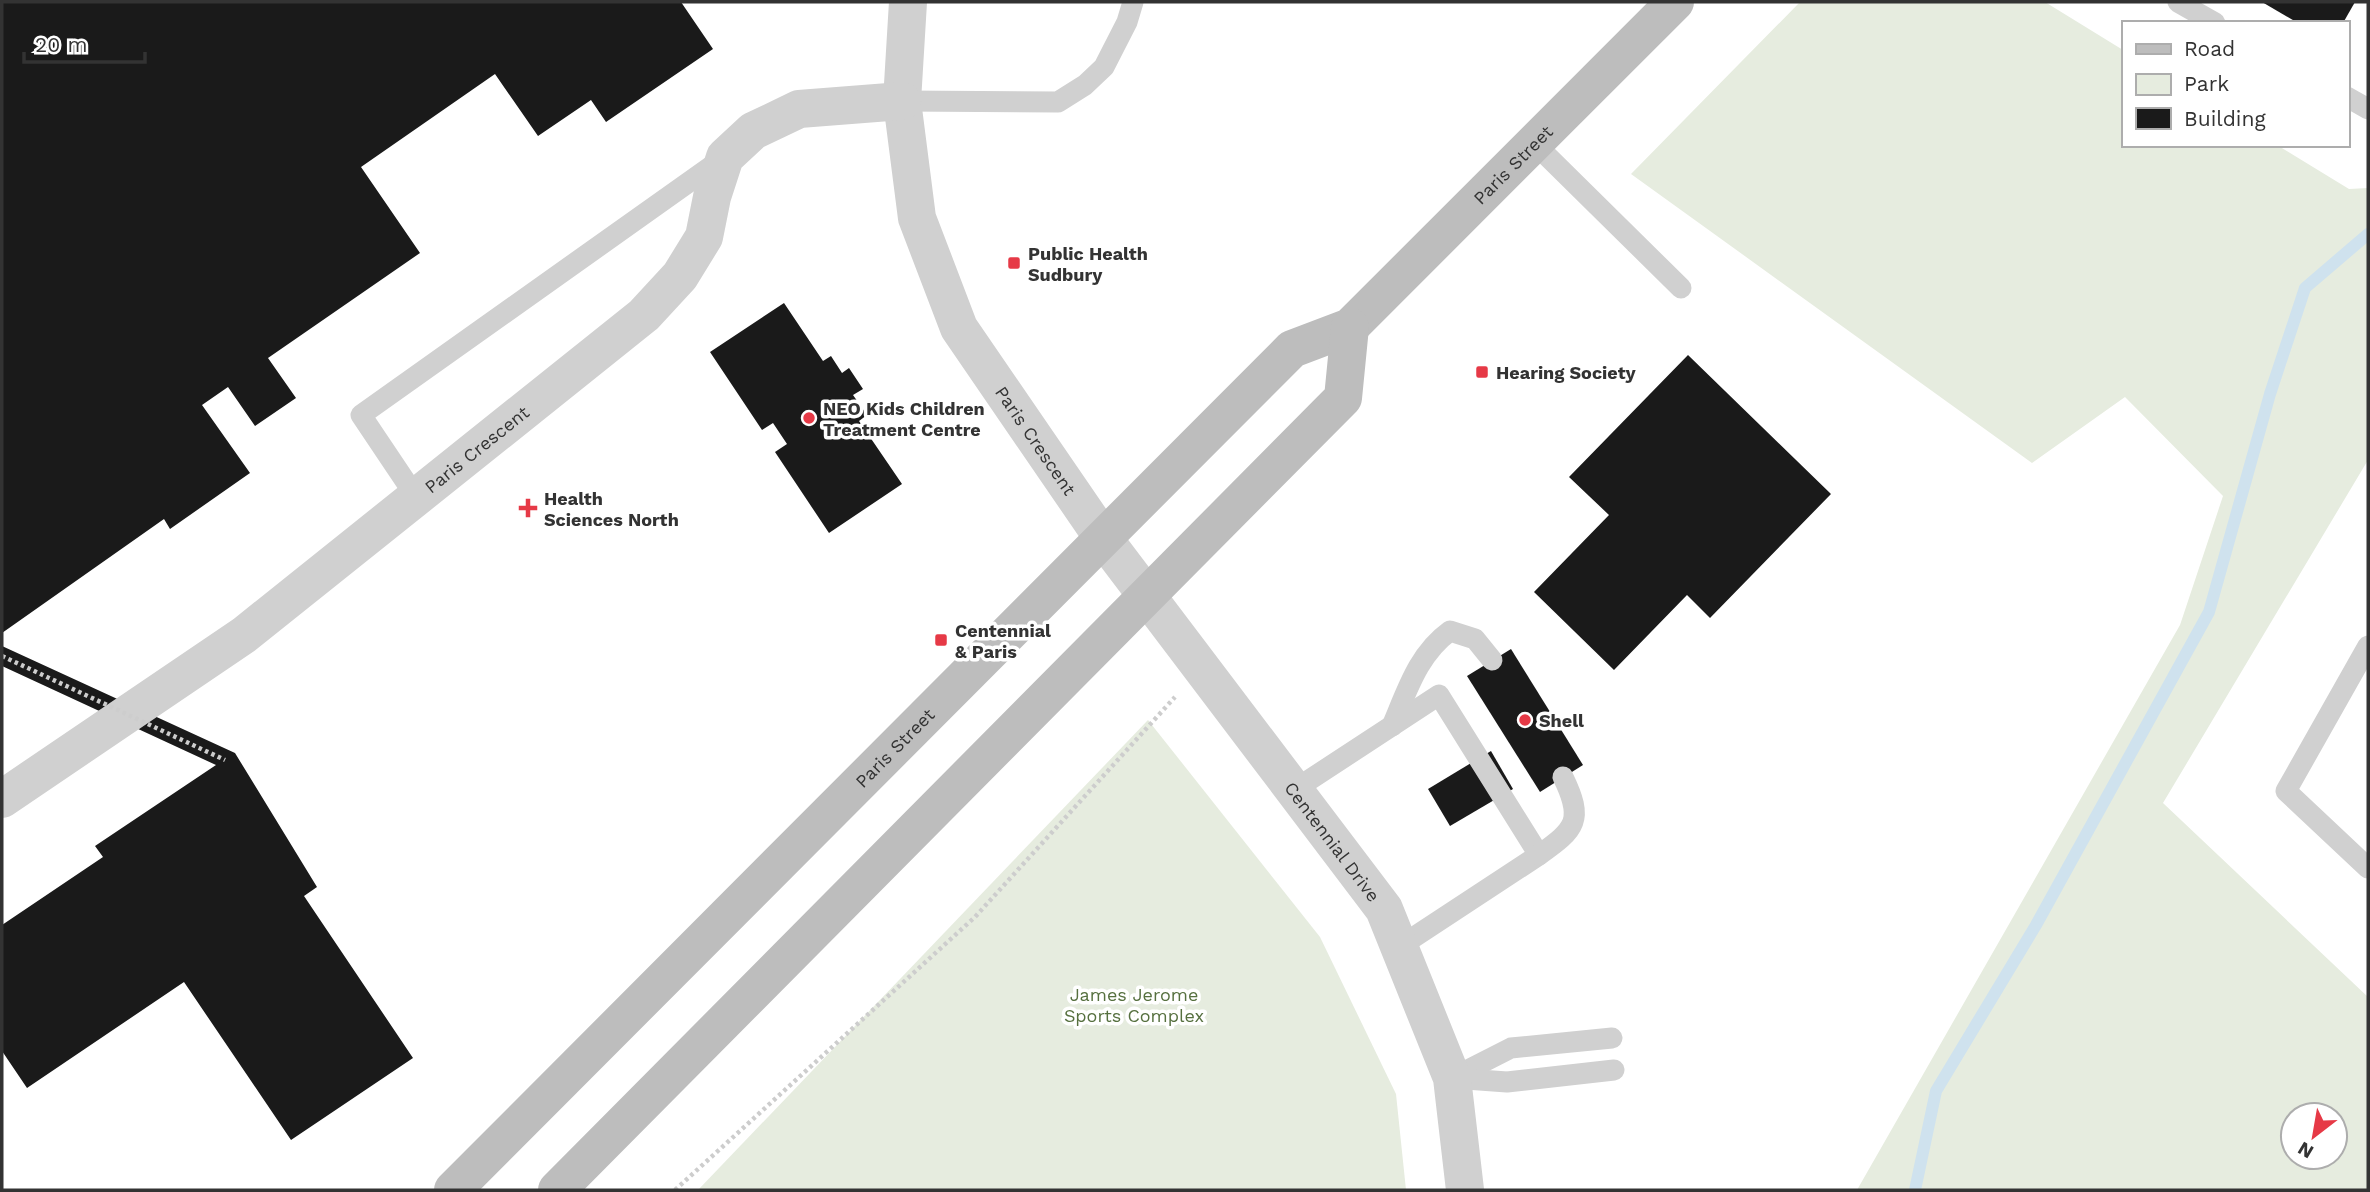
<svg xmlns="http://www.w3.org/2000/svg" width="2370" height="1192" viewBox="0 0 2370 1192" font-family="'Work Sans',sans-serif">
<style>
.green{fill:#e6ecdf;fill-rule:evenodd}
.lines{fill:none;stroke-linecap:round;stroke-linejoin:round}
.stream{stroke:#cfe2ee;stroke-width:12}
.building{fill:#1a1a1a}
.path{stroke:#cdcdcd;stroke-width:4.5;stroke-dasharray:3.5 3.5;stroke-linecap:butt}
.lane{stroke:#d0d0d0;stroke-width:21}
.street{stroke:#d0d0d0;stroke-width:38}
.secondary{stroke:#bdbdbd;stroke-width:38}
.path-bridge{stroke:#cdcdcd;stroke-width:4.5;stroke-dasharray:3.5 3.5;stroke-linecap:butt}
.poi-dot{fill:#e63946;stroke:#fff;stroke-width:2.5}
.labels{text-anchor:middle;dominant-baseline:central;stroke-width:7;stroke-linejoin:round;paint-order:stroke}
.street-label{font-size:18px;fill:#333;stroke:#fff}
.poi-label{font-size:18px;font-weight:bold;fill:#333;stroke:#fff;text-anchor:start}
.park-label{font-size:18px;fill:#56703f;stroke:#fff}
</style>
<rect width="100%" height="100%" fill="#fff"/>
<g class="green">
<path d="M1800 2H2045L2123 50V145H2277L2349 189 2368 188V460L2163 803 2368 997V1190H1857L2180 625 2223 496 2125 397 2032 463 1631 174ZM2293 1115H2335V1157H2293Z"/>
<path d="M1148 720 1320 937 1396 1094 1406 1190H698Z"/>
</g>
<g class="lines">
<path class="stream" d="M1915 1190 1936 1091 2036 925 2209 612 2270 394 2305 288 2368 234"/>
</g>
<g class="building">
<path d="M2 2H681L713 49 606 122 591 100 538 136 495 74 361 167 420 253 268 358 296 398 255 426 228 387 202 405 250 473 170 529 164 519 2 633Z"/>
<path d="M2262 2H2355L2343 23H2298Z"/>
<path d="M784 303 823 361 831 356 842 373 849 368 863 389 853 395 867 415 859 421 902 484 829 533 775 452 787 444 773 423 762 430 710 352Z"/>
<path d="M1688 355 1831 494 1710 618 1687 595 1614 670 1534 592 1609 515 1569 477Z"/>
<path d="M2 646 235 753 317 887 304 896 413 1058 291 1140 184 982 27 1088 2 1051V925L103 857 95 846 216 765 2 666Z"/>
<path d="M1511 649 1583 765 1540 792 1467 676Z"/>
<path d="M1491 751 1513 789 1450 826 1428 789Z"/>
</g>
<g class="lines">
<path class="path" d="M675 1190 975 917 1175 697"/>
<g class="lane">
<path d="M2178 2 2215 23"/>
<path d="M2347 97 2368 109"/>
<path d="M902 101 1058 102 1085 85 1104 67 1127 22 1133 2"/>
<path d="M1534 143 1681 288"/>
<path d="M416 497 361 415 720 160"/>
<path d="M2368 646 2286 791 2368 868"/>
<path d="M1392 726C1407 691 1418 654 1450 631L1475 639 1492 660"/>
<path d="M1294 790 1439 695 1539 855 1399 947"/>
<path d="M1539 855C1576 829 1584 820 1563 777"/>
<path d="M1452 1078 1511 1048 1612 1038"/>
<path d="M1452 1078 1507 1082 1614 1070"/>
</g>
<g class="street">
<path id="s1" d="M908 2 902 101 917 218 959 328 1103 538 1384 909 1452 1078 1465 1190"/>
<path id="s2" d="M2 799 244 635 644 315 680 276 704 237 712 197 725 157 753 131 799 109 902 101"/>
</g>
<g class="secondary">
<path id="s3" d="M453 1190 1292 349 1350 327 1675 2"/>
<path d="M557 1190 1343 398 1350 327"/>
</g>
<path class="path-bridge" d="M2 656 225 760"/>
</g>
<g class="poi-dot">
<rect x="1007" y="256" width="14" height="14" rx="3.5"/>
<rect x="1475" y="365" width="14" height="14" rx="3.5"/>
<circle cx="809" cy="418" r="7"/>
<path d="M524.5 497.5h7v7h7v7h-7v7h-7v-7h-7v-7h7z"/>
<rect x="934" y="633" width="14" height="14" rx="3.5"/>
<circle cx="1525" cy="720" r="7"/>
</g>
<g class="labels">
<g class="street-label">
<text stroke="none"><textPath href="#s3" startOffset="1480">Paris Street</textPath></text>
<text stroke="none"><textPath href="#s1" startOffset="471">Paris Crescent</textPath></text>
<text stroke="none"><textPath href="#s2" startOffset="590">Paris Crescent</textPath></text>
<text stroke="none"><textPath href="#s3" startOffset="625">Paris Street</textPath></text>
<text stroke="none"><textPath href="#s1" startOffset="970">Centennial Drive</textPath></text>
</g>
<g class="poi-label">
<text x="1028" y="253">Public Health<tspan x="1028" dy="21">Sudbury</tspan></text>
<text x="1496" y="372">Hearing Society</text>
<text x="823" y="408">NEO Kids Children<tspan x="823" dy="21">Treatment Centre</tspan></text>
<text x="544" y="498">Health<tspan x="544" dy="21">Sciences North</tspan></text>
<text x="955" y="630">Centennial<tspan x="955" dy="21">&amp; Paris</tspan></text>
<text x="1539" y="720">Shell</text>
</g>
<g class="park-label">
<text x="1134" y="994">James Jerome<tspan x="1134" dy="21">Sports Complex</tspan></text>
</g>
</g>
<rect width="2370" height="1192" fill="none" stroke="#333333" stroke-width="7"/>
<rect x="2122" y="21" width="228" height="126" fill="#ffffff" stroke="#adadad" stroke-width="2"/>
<rect x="2136" y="44" width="35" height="10" fill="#bdbdbd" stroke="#adadad" stroke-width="2"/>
<text x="2184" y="56" font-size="21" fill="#333333">Road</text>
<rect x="2136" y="74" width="35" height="21" fill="#e6ecdf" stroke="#adadad" stroke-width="2"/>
<text x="2184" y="91" font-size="21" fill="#333333">Park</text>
<rect x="2136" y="108" width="35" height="21" fill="#1a1a1a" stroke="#adadad" stroke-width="2"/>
<text x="2184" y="126" font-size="21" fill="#333333">Building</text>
<g transform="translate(2314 1136) rotate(211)"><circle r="33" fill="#ffffff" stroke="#adadad" stroke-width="2"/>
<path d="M0-5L12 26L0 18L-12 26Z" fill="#e63946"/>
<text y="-10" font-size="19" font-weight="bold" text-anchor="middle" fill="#333333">N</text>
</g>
<path d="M24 52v10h121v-10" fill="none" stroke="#333333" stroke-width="3.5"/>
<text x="35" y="52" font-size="21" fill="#333333" stroke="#ffffff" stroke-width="5" paint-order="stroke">20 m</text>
</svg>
